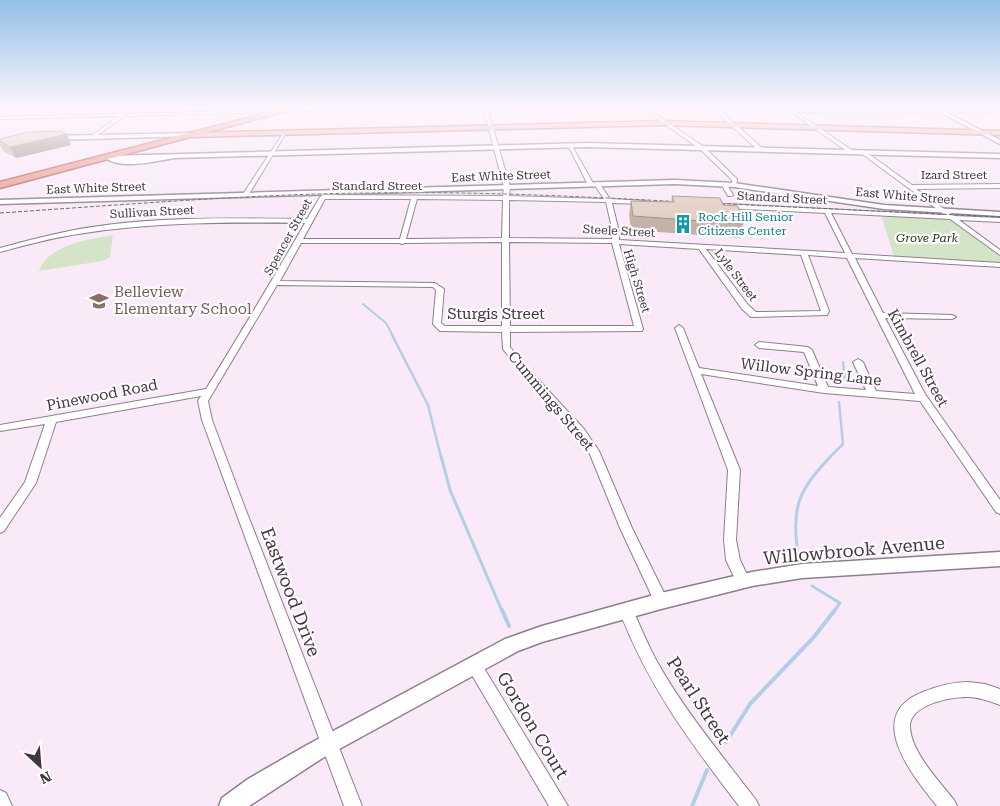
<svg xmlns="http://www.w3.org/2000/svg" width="1000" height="806" viewBox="0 0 1000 806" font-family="'Roboto Serif',serif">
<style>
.green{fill:#d3e4c7}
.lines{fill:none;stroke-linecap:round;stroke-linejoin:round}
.stream-far3{stroke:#b3cfe6;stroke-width:2}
.stream-far2{stroke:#b3cfe6;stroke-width:2.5}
.stream-far1{stroke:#b3cfe6;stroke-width:3}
.stream{stroke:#b3cfe6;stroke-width:4}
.minor-casing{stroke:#8e7f8d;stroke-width:2}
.tertiary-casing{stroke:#8e7f8d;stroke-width:3}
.primary-casing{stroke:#ac675e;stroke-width:3}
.trunk-casing{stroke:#ac675e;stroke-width:3}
.minor{fill:#fff;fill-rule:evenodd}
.tertiary{fill:#fff;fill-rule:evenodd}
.primary{fill:#f1b3a9;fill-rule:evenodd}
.trunk{fill:#ec9a8c;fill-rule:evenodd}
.rail{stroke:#645b63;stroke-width:1;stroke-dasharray:4 2;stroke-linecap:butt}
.wall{fill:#c2b2a7}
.shaded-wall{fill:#9e9188}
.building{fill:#e1cfc2;stroke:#9e9188}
.labels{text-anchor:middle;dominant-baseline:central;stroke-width:4.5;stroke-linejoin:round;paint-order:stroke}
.far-street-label{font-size:12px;fill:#3f383e;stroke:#fffbff}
.far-culture-label{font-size:12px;fill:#0d838f;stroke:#fffbff;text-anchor:start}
.far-park-label{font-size:12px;font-style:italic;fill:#1d3305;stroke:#fffbff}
.education-label{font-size:15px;fill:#785e54;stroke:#fffbff;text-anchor:start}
.street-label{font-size:15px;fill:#3f383e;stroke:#fffbff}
.near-street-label{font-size:18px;fill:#3f383e;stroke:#fffbff}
</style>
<rect width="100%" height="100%" fill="#fae9f9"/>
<g class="green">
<path d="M881 215 949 219 1000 256V263L894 256Z"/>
<path d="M113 235 110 257 102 261 39 271C48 245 89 239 113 235Z"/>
</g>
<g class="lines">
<path class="stream-far3" d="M363 304 386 323 393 336"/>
<g class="stream-far2">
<path d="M392 335 428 405 441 457"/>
<path d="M843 362 845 381"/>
<path d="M830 457 843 444 839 402"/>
</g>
<g class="stream-far1">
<path d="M441 456 450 490 502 611"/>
<path d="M798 555C791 507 798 491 831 456"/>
<path d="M812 586 840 603 834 611"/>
</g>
<g class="stream">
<path d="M502 610 509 626"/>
<path d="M726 742 750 704 813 638 835 610"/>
<path d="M692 806 707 770"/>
</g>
<g class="minor-casing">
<g id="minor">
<path d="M393 107H456L125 116 93 138 91 136 119 116 0 119V117Z"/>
<path d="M483 107H487L510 187 509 196 604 199 594 184 597 182 599 183 610 199 646 201 647 202 644 204 612 203 619 232V240L845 253 825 213 726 208 723 206 726 204 945 215 861 153 863 150 912 185 1000 184V188L916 189 954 216 1000 218V222L959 220 1000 250V255L950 219 831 213 852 254 1000 263V267L855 258 883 313 952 315 956 317 952 319 885 318 925 394 1000 500V514L996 512 920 401 824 393 701 374 740 470 736 540 740 560 750 581 748 585 743 587 738 585 726 560 724 540 728 470 675 328 679 325 683 328 699 368 818 386 804 352 759 348 755 345 759 342 808 347 812 350 828 387 866 390 853 362 858 359 863 362 876 391 915 394 847 258 808 255 829 311 827 315 751 317 742 309 699 249 619 244 643 329 642 331 510 332V347L522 362 584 429 599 451 632 528 668 601 666 605 661 607 656 605 620 528 589 452 576 433 516 366 503 349 502 332 440 331 433 324 436 290 433 287 277 285 208 401 212 420 245 508 362 806H344L202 420 198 401 201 396 56 422 36 483 4 531 0 533V518L25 482 45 424 0 431V425L206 389C240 334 274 277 305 223 229 222 153 222 78 234 51 238 26 245 0 252V248C25 241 49 235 74 230 151 216 230 218 307 219L320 197 323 195 503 196 504 187ZM325 199H411L400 239H303ZM417 199 503 200 502 238 406 239ZM509 200 606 202 613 232 612 239 509 238ZM502 242V326H445L441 323 444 289 435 283 280 281 301 243H399L402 244 405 243ZM509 242 612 243 634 326H510ZM706 249 801 255 821 311 756 312 748 305Z"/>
<path d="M640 107H645L704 147 737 179 736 186H732V180L700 149Z"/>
<path d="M713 107 718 109 1000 111V113L796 112 853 151 851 154 791 112 721 111 763 149 758 150 715 111Z"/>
<path d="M284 132 286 133 249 194 244 195 243 194Z"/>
<path d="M568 145 572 146 594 185 593 186 588 185Z"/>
<path d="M722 183H726L733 195 732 196H728L721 184Z"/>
<path d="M626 604 631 606C639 623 646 641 655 658 683 709 721 754 756 800L759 806H739C690 742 648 686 619 610L621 606Z"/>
<path d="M474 658 479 660 568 806H549L469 670 466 665 469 660Z"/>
<path d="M968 682 985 684 1000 689V705C990 701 981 698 970 697 953 696 908 704 910 728 912 753 939 781 954 800L957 806H937C912 775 863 715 923 692 938 686 952 682 968 682Z"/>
<path d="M0 790 6 793 12 806H0Z"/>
</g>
</g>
<g class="tertiary-casing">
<g id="tertiary">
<path d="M930 107H936L1000 140V144Z"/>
<path d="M192 133 194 136 52 140 49 138 52 136Z"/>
<path d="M587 143 1000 154V158L587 147 175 158C154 161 123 170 105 158L108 156Z"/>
<path d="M675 180 734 183 884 205 1000 212V216L884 209 734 187 675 184 0 204V200Z"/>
<path d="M1000 552V566L802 578 752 586 661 609 542 642 518 651 321 759 249 806H219L222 798 248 779 307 745 505 639 542 626 661 593 752 572 802 564Z"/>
</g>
</g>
<g class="primary-casing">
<path id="primary" d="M662 121 1000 131V135L662 125 192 137 188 135 192 133Z"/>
</g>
<g class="trunk-casing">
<path id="trunk" d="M290 107H302L0 188V182Z"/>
</g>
<use href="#minor" class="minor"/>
<use href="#tertiary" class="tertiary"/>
<use href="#primary" class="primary"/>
<use href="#trunk" class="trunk"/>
<g class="rail">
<path d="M709 203 1000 217"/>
<path d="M0 213C120 205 239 195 359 193 467 191 576 196 684 202"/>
</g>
</g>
<g class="wall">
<path d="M0 139 71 145 16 158 3 151 0 144Z"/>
<path d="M672 196 723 205 743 224 740 238 631 230 629 214 631 201 671 202Z"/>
</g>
<path class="shaded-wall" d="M67 134 71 145 16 158 10 147Z"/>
<g class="building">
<path d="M60 131 67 134 10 147 0 141V139L28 132Z"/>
<path d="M672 196 720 198 723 205 738 206 743 224 633 216 631 201 674 202Z"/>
</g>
<linearGradient id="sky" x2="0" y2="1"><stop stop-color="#93bfe7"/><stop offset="0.49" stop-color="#fdf5fc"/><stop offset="1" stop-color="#fdf5fc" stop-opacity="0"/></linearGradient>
<rect width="1000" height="220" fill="url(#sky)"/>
<defs>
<g id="building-bare" transform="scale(1.5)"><path d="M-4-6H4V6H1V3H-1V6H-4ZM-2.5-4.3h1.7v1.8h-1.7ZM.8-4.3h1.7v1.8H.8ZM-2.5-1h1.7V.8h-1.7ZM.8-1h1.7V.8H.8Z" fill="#0f9aa8" stroke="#fffbff" stroke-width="2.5" paint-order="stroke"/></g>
<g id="school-bare" transform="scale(1.5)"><path d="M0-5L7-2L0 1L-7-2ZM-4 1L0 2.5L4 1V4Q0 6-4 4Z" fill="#8d6e63" stroke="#fffbff" stroke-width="2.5" paint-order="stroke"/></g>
</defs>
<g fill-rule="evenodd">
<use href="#building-bare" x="683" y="224"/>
<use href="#school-bare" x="99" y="301"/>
</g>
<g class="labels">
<g class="far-street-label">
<text x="954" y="175">Izard Street</text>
<text transform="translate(501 176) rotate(-2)">East White Street</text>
<text x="377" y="186">Standard Street</text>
<text transform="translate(96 188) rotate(-2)">East White Street</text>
<text transform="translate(905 196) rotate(5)">East White Street</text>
<text transform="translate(782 198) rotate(3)">Standard Street</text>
<text transform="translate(152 212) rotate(-3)">Sullivan Street</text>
<text transform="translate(619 231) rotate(3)">Steele Street</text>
<text transform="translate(288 237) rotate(-61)">Spencer Street</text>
<text transform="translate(736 275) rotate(53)">Lyle Street</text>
<text transform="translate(637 281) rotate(73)">High Street</text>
</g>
<g class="far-culture-label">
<text x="698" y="217">Rock Hill Senior<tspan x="698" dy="14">Citizens Center</tspan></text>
</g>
<g class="far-park-label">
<text x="927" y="238">Grove Park</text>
</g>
<g class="education-label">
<text x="114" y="292">Belleview<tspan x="114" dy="17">Elementary School</tspan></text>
</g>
<g class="street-label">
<text x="496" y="314">Sturgis Street</text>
<text transform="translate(918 358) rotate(61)">Kimbrell Street</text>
<text transform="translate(811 372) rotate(7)">Willow Spring Lane</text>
<text transform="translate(102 395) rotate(-11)">Pinewood Road</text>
<text transform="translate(551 401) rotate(50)">Cummings Street</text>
</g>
<g class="near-street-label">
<text transform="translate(854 550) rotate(-5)">Willowbrook Avenue</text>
<text transform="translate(291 592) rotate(69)">Eastwood Drive</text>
<text transform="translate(699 700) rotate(57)">Pearl Street</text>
<text transform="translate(533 725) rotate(59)">Gordon Court</text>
</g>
</g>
<g transform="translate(40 766) rotate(154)" stroke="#fffbff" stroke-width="4" paint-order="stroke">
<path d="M0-4L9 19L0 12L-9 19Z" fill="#3f383e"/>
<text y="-8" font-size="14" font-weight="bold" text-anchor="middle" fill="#3f383e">N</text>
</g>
</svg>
